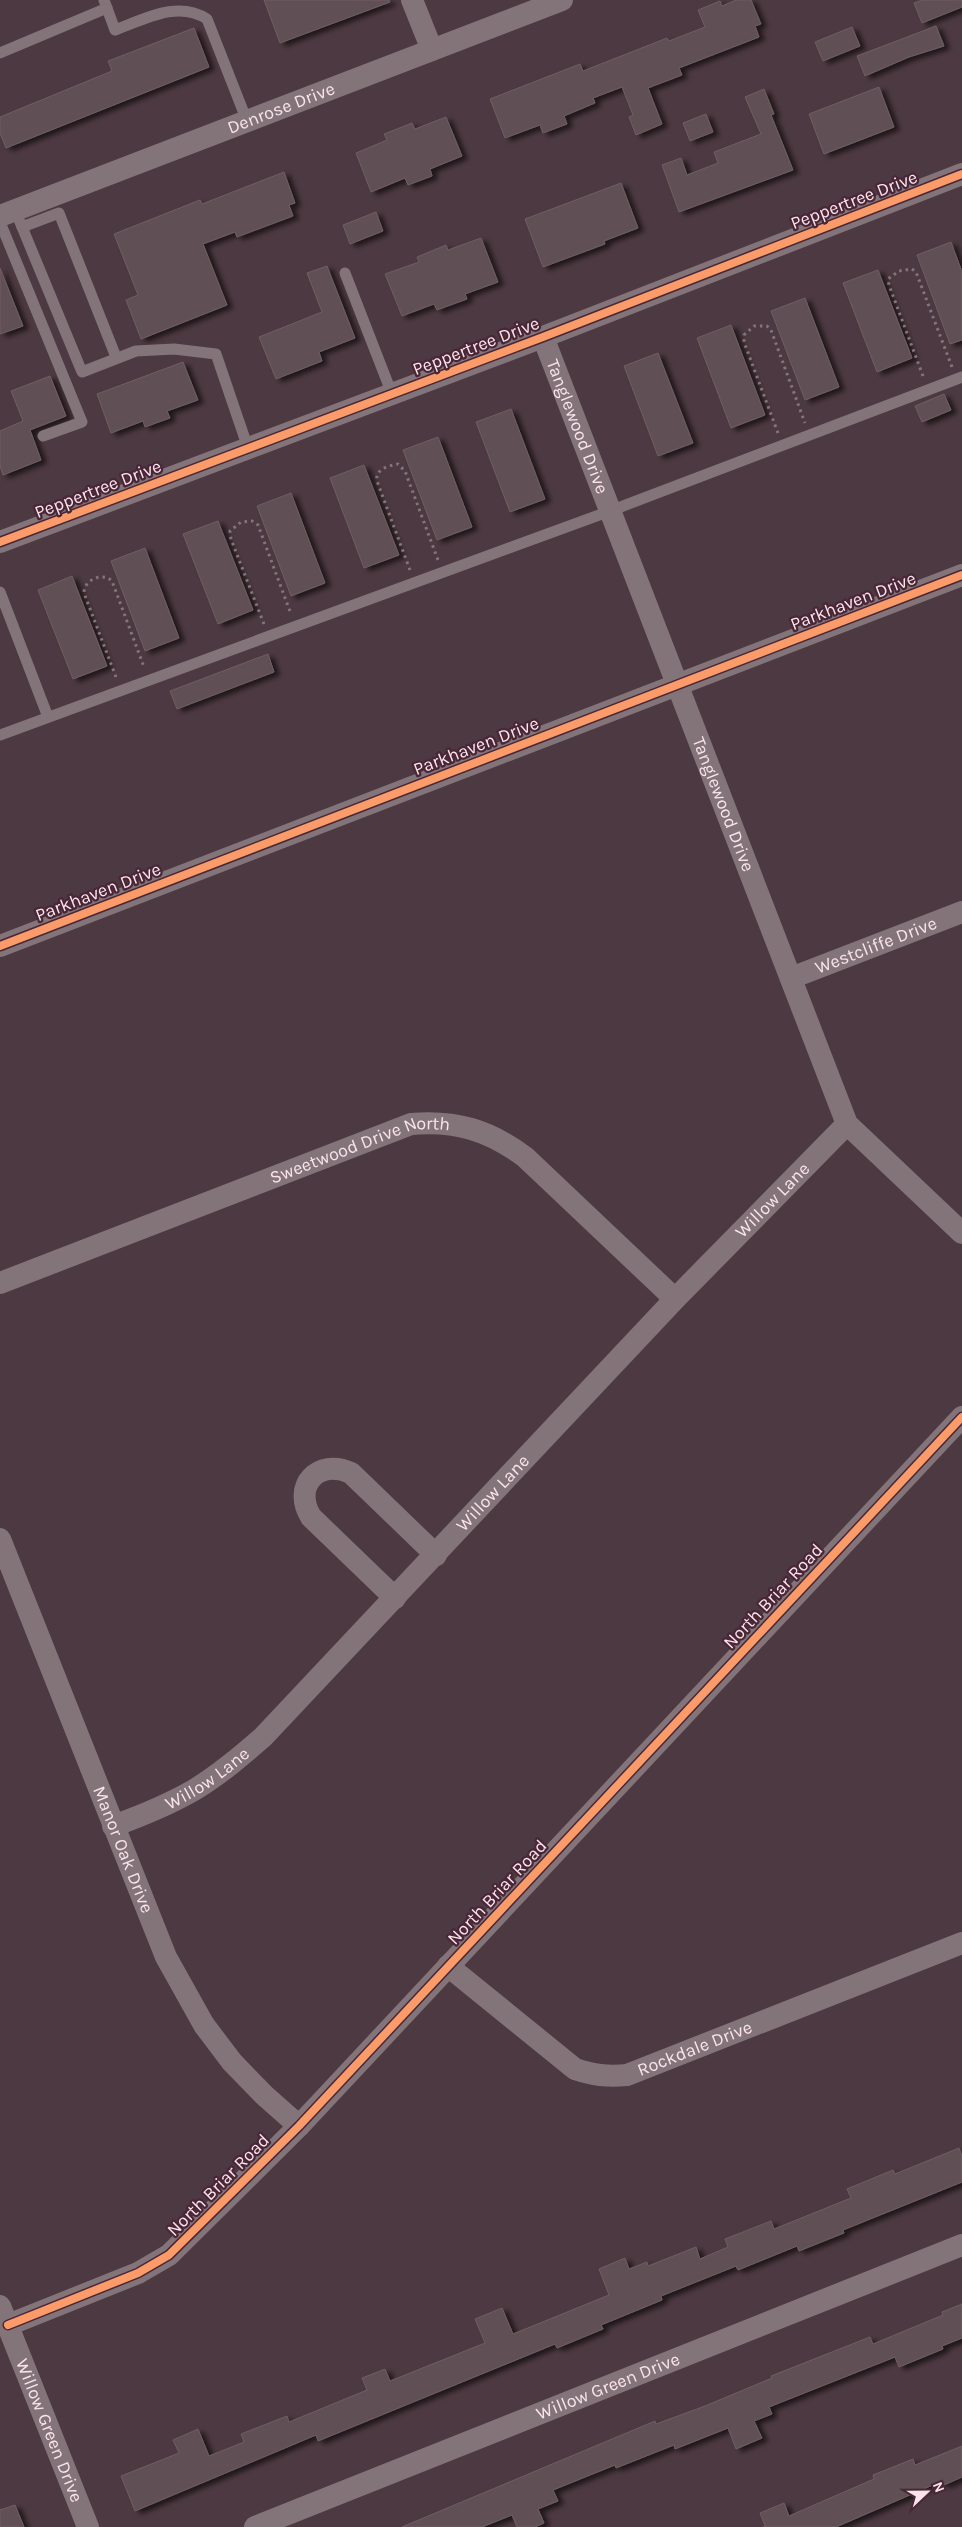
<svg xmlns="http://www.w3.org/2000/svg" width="962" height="2527" viewBox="0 0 962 2527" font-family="Karla,sans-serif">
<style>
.building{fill:#615055;stroke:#6f5e62;filter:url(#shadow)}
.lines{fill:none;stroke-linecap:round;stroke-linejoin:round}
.path{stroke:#84757b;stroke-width:3;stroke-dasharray:2.5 4;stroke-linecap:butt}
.service{stroke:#83747a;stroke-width:11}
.minor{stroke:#83747a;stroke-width:22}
.cycleway-casing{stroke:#492736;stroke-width:11}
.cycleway{stroke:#fa9b69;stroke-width:8}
.labels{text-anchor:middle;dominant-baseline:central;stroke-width:4.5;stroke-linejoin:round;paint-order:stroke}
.street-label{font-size:18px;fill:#fbe3ec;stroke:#492736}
</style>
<defs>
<filter id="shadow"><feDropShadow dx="5.5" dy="3" stdDeviation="2.5" flood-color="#0009"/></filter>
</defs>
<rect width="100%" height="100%" fill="#4d3941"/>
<g class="building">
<path d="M264 0H389L390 2 280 43Z"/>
<path d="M736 0H751L761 24 755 26 759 37 679 68 682 75 648 88 662 124 636 135 629 117 633 115 622 87 593 98 595 103 564 116 567 124 543 133 540 125 505 138 490 99 580 64 583 71 667 38 669 41 705 27 698 10 720 1 722 6Z"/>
<path d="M922 0H962V7L922 23 914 3Z"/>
<path d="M936 26 944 46 909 57 865 76 857 56Z"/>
<path d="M852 27 860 46 823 61 815 42Z"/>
<path d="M194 28 209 67 6 148 0 133V117L112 71 108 61Z"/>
<path d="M879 87 894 127 824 154 809 114Z"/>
<path d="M764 89 774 114 771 115 793 170 679 212 662 165 681 158 687 175 718 163 714 152 761 134 745 97Z"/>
<path d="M706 114 713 132 690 141 683 123Z"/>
<path d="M446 117 462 156 430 169 432 176 408 185 405 178 371 192 356 153 387 140 384 134 412 123 415 129Z"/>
<path d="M284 172 295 203 289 205 293 216 237 237 235 232 203 244 227 305 141 339 126 300 138 295 114 234 200 200 202 204Z"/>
<path d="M621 183 638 228 604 241 605 244 543 267 525 219Z"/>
<path d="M376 212 383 231 350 244 343 225Z"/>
<path d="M481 238 498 282 465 294 467 299 437 310 434 304 402 316 385 274 419 262 417 257 446 245 448 250Z"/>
<path d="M951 242 962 272V340L950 344 917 255Z"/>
<path d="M327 266 355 338 319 352 322 361 276 379 259 337 322 312 307 273Z"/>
<path d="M0 268 23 326 0 334Z"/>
<path d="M878 270 912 358 877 372 843 283Z"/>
<path d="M805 298 839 387 805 400 771 311Z"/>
<path d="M731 325 765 415 731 428 697 338Z"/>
<path d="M658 353 693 443 658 456 624 366Z"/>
<path d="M183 362 198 400 167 411 170 418 145 427 143 421 111 433 97 394Z"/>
<path d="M50 376 66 416 30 430 41 460 3 475 0 466V431L23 421 11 391Z"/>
<path d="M944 394 951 410 922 422 915 406Z"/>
<path d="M511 409 545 499 510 512 476 422Z"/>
<path d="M438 437 472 527 437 540 403 450Z"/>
<path d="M364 465 399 555 364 568 330 478Z"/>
<path d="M291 493 325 583 291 596 257 506Z"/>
<path d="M218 521 253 610 218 624 183 534Z"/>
<path d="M145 548 179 638 145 651 111 561Z"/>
<path d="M72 576 107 666 73 679 38 590Z"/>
<path d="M268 654 274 672 177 709 170 691Z"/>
<path d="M959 2148 962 2156V2182L843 2230 844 2233 799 2251 797 2246 738 2270 736 2266 661 2296 662 2300 601 2325 603 2329 557 2348 555 2344 318 2441 316 2435 135 2511 121 2476 179 2453 173 2440 198 2429 209 2456 244 2442 241 2434 287 2416 289 2422 367 2390 362 2378 385 2369 390 2381 485 2343 475 2319 502 2308 513 2334 609 2295 599 2269 625 2258 629 2269 647 2262 648 2266 696 2247 700 2259 728 2247 725 2239 771 2221 774 2229 851 2198 847 2189 893 2170 895 2174Z"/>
<path d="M962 2304V2338L942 2346 943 2349 899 2367 895 2357 769 2407 772 2414 754 2421 762 2438 736 2449 728 2428 675 2449 674 2445 616 2468 615 2465 553 2490 558 2501 538 2509 544 2523 535 2527H517L512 2515 482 2527H402L655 2421 656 2424 705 2406 772 2378 771 2376 870 2337 873 2344 943 2315 942 2312Z"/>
<path d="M962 2446V2477L944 2485 942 2481 836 2527H763L765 2526 760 2513 784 2503 789 2516 874 2479 873 2475 913 2459 915 2465Z"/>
<path d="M15 2505 24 2527H0V2510Z"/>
</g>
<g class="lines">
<g class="path">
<path d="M923 376 889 285 888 279 899 271 912 269 916 272 952 367"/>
<path d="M778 433 744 342V335L754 326H767L771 330 805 423"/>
<path d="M410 570 377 481C375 469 388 466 398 464L405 471 438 560"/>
<path d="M264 624 231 539 230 531 241 522 252 521 258 525 291 614"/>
<path d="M116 677 84 593C84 579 103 572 112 581L144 667"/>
</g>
<g class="service">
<path d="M104 0 115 30C145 19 178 0 207 19L247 121"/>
<path d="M0 53 107 8"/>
<path d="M15 210 82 372 136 351 174 349 216 354 248 448"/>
<path d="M0 222 82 422 43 436"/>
<path d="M22 227 59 213 116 357"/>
<path d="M345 273 392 394"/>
<path d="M0 592 48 717"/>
<path d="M0 735 610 511 962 377"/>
</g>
<g class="minor">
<path d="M412 0 432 50"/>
<path id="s1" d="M0 216 562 0"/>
<path id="s2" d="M543 337 847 1124 962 1233"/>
<path d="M0 542 543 337 962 174"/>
<path d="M0 946 962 575"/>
<path id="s3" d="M791 978 962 912"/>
<path id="s4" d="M0 1283 411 1124C455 1120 489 1130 525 1157L675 1299"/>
<path id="s5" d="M0 1539 166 1957 204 2025 232 2062 264 2095 299 2126"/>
<path d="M395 1598 311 1517C292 1486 318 1458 351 1473L436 1555"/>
<path id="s6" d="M113 1826C141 1816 168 1805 194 1790 219 1775 241 1756 263 1737L675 1299 847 1124"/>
<path id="s7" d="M448 1966 575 2069C593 2075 607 2077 627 2075L962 1943"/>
<path id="s8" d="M0 2306 88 2527"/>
<path d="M8 2325 138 2273 169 2255 299 2126 962 1417"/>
<path id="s9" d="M255 2527 962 2245"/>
</g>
<g class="cycleway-casing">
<g id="cycleway">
<path d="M0 542 543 337 962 174"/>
<path d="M0 946 962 575"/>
<path d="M8 2325 138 2273 169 2255 299 2126 962 1417"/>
</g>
</g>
<use href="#cycleway" class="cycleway"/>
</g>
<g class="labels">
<g class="street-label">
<text stroke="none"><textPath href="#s1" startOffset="301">Denrose Drive</textPath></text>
<text transform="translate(854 200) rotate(-21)">Peppertree Drive</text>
<text transform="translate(476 346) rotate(-21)">Peppertree Drive</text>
<text stroke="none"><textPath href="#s2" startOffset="96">Tanglewood Drive</textPath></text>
<text transform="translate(98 489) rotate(-21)">Peppertree Drive</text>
<text transform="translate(853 601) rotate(-21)">Parkhaven Drive</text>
<text transform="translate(476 746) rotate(-21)">Parkhaven Drive</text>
<text stroke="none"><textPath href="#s2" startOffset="501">Tanglewood Drive</textPath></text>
<text transform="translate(98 892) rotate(-21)">Parkhaven Drive</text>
<text stroke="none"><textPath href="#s3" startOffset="91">Westcliffe Drive</textPath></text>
<text stroke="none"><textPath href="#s4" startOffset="385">Sweetwood Drive North</textPath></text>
<text stroke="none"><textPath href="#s6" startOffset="916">Willow Lane</textPath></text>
<text stroke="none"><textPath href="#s6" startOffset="511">Willow Lane</textPath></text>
<text transform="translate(773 1596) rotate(-47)">North Briar Road</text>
<text stroke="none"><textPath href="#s6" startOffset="106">Willow Lane</textPath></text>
<text stroke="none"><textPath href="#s5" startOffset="334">Manor Oak Drive</textPath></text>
<text transform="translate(497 1892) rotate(-47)">North Briar Road</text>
<text stroke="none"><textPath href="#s7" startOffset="289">Rockdale Drive</textPath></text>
<text transform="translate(218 2185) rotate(-45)">North Briar Road</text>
<text stroke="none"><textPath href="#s9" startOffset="380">Willow Green Drive</textPath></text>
<text stroke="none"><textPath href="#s8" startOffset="134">Willow Green Drive</textPath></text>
</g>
</g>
<g transform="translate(927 2492) rotate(68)" stroke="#492736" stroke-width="4" paint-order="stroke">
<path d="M0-4L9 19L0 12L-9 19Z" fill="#fbe3ec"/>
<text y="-8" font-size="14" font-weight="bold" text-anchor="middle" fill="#fbe3ec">N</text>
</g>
</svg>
